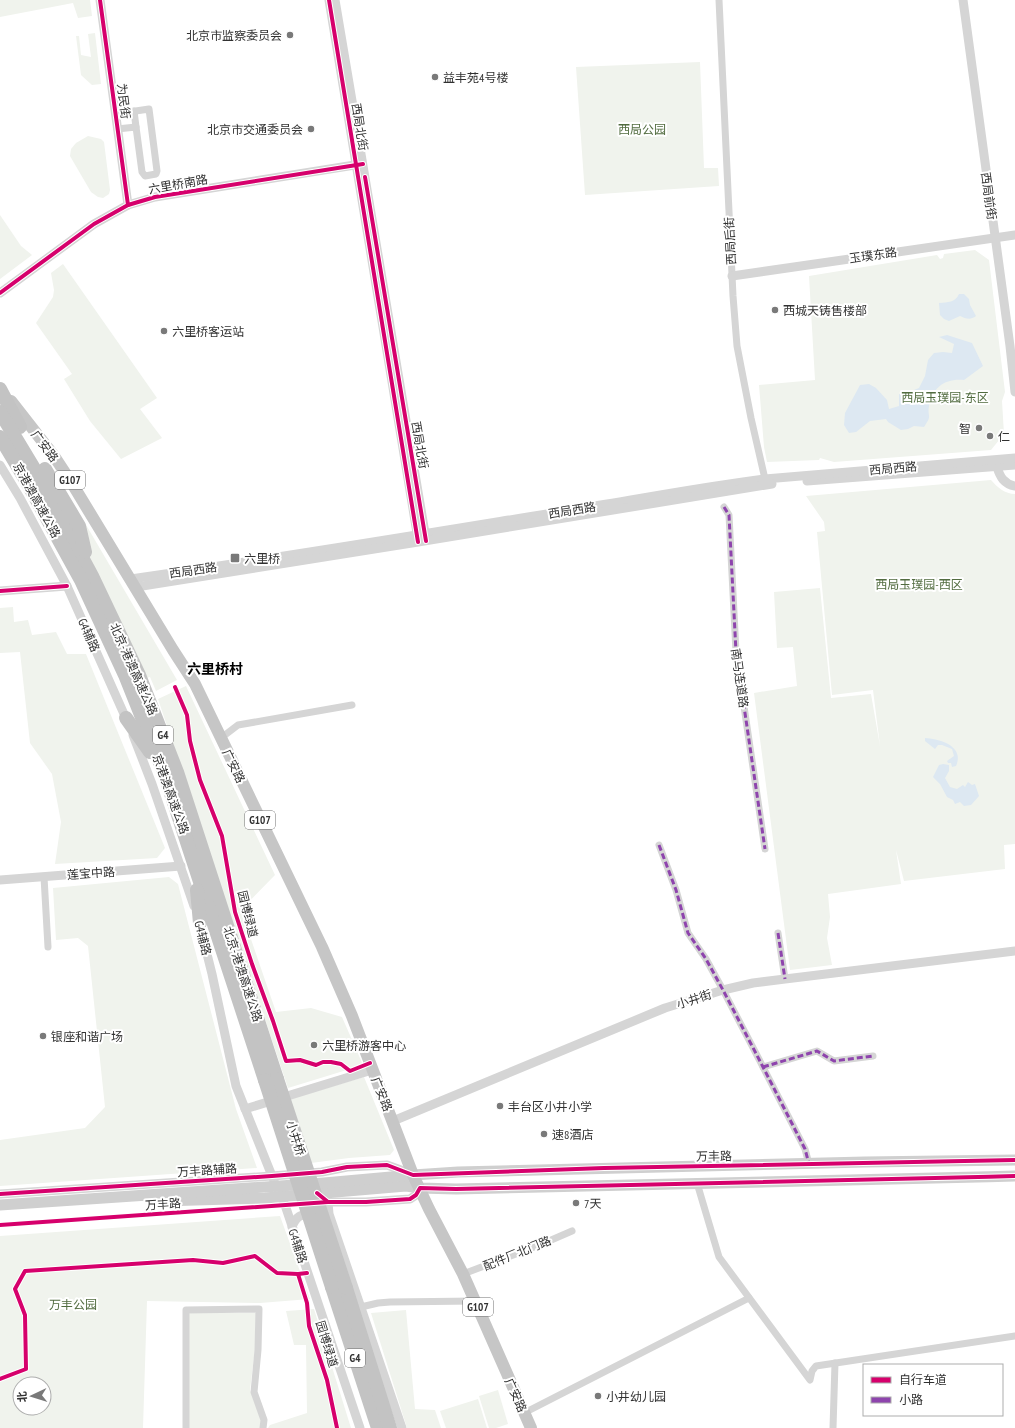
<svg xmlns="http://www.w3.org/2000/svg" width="1015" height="1428" viewBox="0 0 1015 1428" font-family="'PT Sans Narrow','Noto Sans SC',sans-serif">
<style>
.green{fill:#f0f3ed;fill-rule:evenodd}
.water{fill:#dde8f2}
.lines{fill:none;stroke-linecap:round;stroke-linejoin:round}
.minor{stroke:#d5d5d5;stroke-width:7}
.tertiary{stroke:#d5d5d5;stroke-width:9}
.secondary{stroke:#cfcfcf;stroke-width:11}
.trunk{stroke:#c6c6c6;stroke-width:12}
.motorway{stroke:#c3c3c3;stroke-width:14}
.motorway-bridge{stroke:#c3c3c3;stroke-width:14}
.quiet{stroke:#8e44ad;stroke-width:3;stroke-dasharray:6 3;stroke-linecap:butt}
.cycleway-casing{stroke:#fff;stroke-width:6}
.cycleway{stroke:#d6006c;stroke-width:4}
.poi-dot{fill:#797979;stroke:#fff;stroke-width:1.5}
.labels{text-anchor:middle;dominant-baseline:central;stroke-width:4;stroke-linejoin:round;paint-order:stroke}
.shield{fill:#fff;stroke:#6f6f6f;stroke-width:1}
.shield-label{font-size:11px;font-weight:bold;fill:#313131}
.poi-label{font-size:12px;fill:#313131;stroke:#fff;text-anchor:start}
.street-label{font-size:12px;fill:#313131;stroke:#fff}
.park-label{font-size:12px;fill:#526c40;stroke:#fff}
.quarter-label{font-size:14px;font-weight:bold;fill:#000;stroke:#fff}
</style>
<rect width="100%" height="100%" fill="#fff"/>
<g class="green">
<path d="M0 0H90L92 16 78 18 73 3 0 17Z"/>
<path d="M95 33 101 84 92 85 81 75 76 36H79L81 55 91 57 88 34Z"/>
<path d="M700 62 704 168H718L719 186 585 195 576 67Z"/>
<path d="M88 136 101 139 104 142 110 190 109 194 103 198 98 197 91 192 70 156 71 149 76 143Z"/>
<path d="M0 215 21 246 32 255 0 279Z"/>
<path d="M975 250 989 260 1005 392 1002 401 1004 434 991 450 834 462 820 458 819 460 767 462 764 447 759 385 815 380 809 276 937 255 940 259 943 258 944 254Z"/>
<path d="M63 264 157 398 140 409 162 438 121 459 90 421 64 379 72 374 36 323 53 297 54 290 51 273Z"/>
<path d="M991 480C997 487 1005 494 1015 494V844L1004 845 1005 869 904 881 896 850 901 884 828 894 830 917 827 938 832 965 790 970 754 693 797 686 793 647 777 648 774 592 820 588 831 698 871 694 880 746 873 690 832 695 817 532 825 531 824 522 806 496Z"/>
<path d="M82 518 177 680 156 691 150 677 143 679 91 561 83 533Z"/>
<path d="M13 607 14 622 28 620 32 635 56 632 67 654H86L165 848 157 858 55 864 61 822 52 774 30 743 20 652 0 653V608Z"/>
<path d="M186 686 275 875 241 910 276 1012 311 1008 342 1017 363 1065 288 1088 158 699Z"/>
<path d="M169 877 178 884 236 1109 257 1168 0 1186V1140L85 1128 105 1107 88 946 78 938 56 940 53 888Z"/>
<path d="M364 1077 394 1150 390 1155 349 1158 311 1163 290 1099Z"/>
<path d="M280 1216 310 1299 260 1303 147 1301 143 1428H0V1236ZM20 1384H44V1408H20Z"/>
<path d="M314 1309 351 1428H268L270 1425 307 1413 306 1345H294L286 1311Z"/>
<path d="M406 1310 415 1409 435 1410 441 1428H407L371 1313Z"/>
<path d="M189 1313H256L255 1349 250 1390 261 1420 260 1428H189Z"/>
<path d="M498 1390 508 1424 496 1428H489L479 1396Z"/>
<path d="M478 1399 487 1428H446L440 1411Z"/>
</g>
<g class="water">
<path d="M959 294H964L969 299 970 305 976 316C971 320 966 319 960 316L949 321 944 319 940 315 939 303C948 302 955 303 959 294Z"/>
<path d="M947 335 972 343 983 366 964 380C946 378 932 387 929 406 927 418 933 414 924 427L914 426 908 429 901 430 888 422 886 419 870 421 856 432 849 433 844 425 845 413 860 385 869 384 876 388 887 400 889 409 899 406V394L902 395 905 391H907L909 392 919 388 925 376 928 360 934 353 943 352 952 353 954 344 939 337Z"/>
<path d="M925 738C940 739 965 746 956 766L952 767 951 763H948L947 761 954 756 952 749 942 745H938L935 749 925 741Z"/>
<path d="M943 764 949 765V771L945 778 950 787 957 789 963 785 965 787 968 782 972 785 975 784 979 796 971 805 964 806 960 802 955 804 953 800 947 797 940 784 933 777 939 765Z"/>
</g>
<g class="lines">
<g class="minor">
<path d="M719 0 733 296 737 346 751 418 765 479"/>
<path d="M134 111 136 127"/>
<path d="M116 114 149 109 157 171 156 174 145 176 142 172 136 127 117 129"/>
<path d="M724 507 729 515 736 652 765 849"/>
<path d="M221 738 238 725 352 705"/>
<path d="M659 845 676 890 688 933 706 959 723 990 763 1067 805 1149 809 1164"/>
<path d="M44 877 48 947"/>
<path d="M778 933 785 979"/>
<path d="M763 1067 817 1051 834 1061 873 1056"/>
<path d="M697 1183 719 1257 810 1380 812 1371 816 1366 1015 1336"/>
<path d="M463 1274 542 1244 572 1231"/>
<path d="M361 1307 378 1303 390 1302 475 1301"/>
<path d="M524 1413 749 1298"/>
<path d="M186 1428V1310L259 1309 258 1350 254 1392 264 1420 263 1428"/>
<path d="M833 1428 835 1363"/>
</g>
<g class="tertiary">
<path d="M100 0 128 205"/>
<path d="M329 0 418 539"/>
<path d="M335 0 426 539"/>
<path d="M963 0 1010 346 1015 392"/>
<path d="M732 276 1015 235"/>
<path d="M0 293 94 224 128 205 155 197 361 164"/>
<path d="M0 465 20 498 67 586 128 723"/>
<path d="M997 467C1000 477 1004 484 1015 486"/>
<path d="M807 481 1015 465"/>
<path d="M131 579C280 558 429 533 577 509 640 499 702 487 765 479L1015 458"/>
<path d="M136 587 418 542 772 484"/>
<path d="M0 591 67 586"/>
<path d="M133 735 152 784 194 906"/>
<path d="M0 880 181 866"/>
<path d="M198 918 212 974 236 1086 276 1186 285 1205 360 1428"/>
<path d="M245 1109 372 1070"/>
<path d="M393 1121 665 1008 723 990 753 983 785 979 1015 951"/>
<path d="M327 1192 329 1214 402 1428"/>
<path d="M0 1194 272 1176 322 1172 347 1167 387 1165 412 1174"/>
<path d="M324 1199 328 1202H366L410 1199 416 1195 420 1188"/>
<path d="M292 1227C296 1216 300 1215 312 1213"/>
</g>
<g class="secondary">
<path d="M162 1201 265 1198 406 1186 420 1188 456 1189C643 1184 829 1181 1015 1176"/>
<path d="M0 1205 324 1183 413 1175 458 1172 865 1162 1015 1160"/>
</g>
<path class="trunk" d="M11 401 54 456 73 485 173 650 195 684 322 947 352 1016 413 1175 429 1209 463 1274 531 1428"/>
<g class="motorway">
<path d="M0 389 20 427"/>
<path d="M0 412 38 475 92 576 139 675 177 772 277 1079"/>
<path d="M0 437 27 482 81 580 125 675 165 775 265 1080"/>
<path d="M45 469 79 526 85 552"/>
<path d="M126 718 150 752"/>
<path d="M197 890 200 923"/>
<path d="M332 1287 378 1428"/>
<path d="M346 1288 390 1428"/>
</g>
<g class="motorway-bridge">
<path d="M277 1079 346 1288"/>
<path d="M265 1080 332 1287"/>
</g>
<g class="quiet">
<path d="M724 507 729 515 736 652 765 849"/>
<path d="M659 845 676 890 688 933 706 959 723 990 763 1067 805 1149 809 1164"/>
<path d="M778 933 785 979"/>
<path d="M763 1067 817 1051 834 1061 873 1056"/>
</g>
<g class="cycleway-casing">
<g id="cycleway">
<path d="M100 0 128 205"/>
<path d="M329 0 418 542"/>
<path d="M365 177 426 541"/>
<path d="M0 293 94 224 128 205 155 197 363 164"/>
<path d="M0 591 67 586"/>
<path d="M175 687 187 715 190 741 200 780 222 836 235 912 252 964 273 1021 286 1061 300 1060 316 1065 323 1062H331L341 1064 350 1071 370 1063"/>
<path d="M317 1193 328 1202H366L410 1199 416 1195 420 1188 456 1189C643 1184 829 1181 1015 1176"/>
<path d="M0 1194 272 1176 322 1172 347 1167 387 1165 413 1175 604 1168 1015 1160"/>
<path d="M0 1225 328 1202"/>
<path d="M307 1273 298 1274 307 1303 309 1326 327 1380 337 1428"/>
<path d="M0 1379 26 1369 25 1315 15 1289 25 1271 193 1260 223 1263 255 1256 277 1273 298 1274"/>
</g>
</g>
<use href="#cycleway" class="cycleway"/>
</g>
<g class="poi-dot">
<circle cx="290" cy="35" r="4"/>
<circle cx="435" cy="77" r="4"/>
<circle cx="311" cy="129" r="4"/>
<circle cx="775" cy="310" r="4"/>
<circle cx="164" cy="331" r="4"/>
<circle cx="979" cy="428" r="4"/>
<circle cx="990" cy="436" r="4"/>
<rect x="230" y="553" width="10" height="10" rx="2"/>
<circle cx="43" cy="1036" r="4"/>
<circle cx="314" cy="1045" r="4"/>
<circle cx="500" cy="1106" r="4"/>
<circle cx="544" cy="1134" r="4"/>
<circle cx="576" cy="1203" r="4"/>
<circle cx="598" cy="1396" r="4"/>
</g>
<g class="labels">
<g class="shield">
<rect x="55" y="471" width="30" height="18" rx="3"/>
<rect x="153" y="726" width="20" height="18" rx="3"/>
<rect x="245" y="811" width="30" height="18" rx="3"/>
<rect x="463" y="1298" width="30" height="18" rx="3"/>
<rect x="345" y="1349" width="20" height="18" rx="3"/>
</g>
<g class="shield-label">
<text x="70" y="480">G107</text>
<text x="163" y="735">G4</text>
<text x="260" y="820">G107</text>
<text x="478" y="1307">G107</text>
<text x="355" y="1358">G4</text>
</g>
<g class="poi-label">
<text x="282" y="35" text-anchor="end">北京市监察委员会</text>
<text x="443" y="77">益丰苑4号楼</text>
<text x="303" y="129" text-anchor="end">北京市交通委员会</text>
<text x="783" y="310">西城天铸售楼部</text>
<text x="172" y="331">六里桥客运站</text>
<text x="971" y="428" text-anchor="end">智</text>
<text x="998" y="436">仁</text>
<text x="244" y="558">六里桥</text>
<text x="51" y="1036">银座和谐广场</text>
<text x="322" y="1045">六里桥游客中心</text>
<text x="508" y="1106">丰台区小井小学</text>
<text x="552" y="1134">速8酒店</text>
<text x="584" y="1203">7天</text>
<text x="606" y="1396">小井幼儿园</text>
</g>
<g class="street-label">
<text transform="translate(124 101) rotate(83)">为民街</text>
<text transform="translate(360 127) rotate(81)">西局北街</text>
<text transform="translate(178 184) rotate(-10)">六里桥南路</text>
<text transform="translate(989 196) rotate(82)">西局前街</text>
<text transform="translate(730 241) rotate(-93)">西局后街</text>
<text transform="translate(873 255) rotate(-8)">玉璞东路</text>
<text transform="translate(420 445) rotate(80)">西局北街</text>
<text transform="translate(45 446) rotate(53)">广安路</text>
<text transform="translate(893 468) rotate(-5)">西局西路</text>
<text transform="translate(37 500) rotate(61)">京港澳高速公路</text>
<text transform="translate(572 510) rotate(-9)">西局西路</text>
<text transform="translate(193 570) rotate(-8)">西局西路</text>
<text transform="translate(89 635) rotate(66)">G4辅路</text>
<text transform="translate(134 669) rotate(66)">北京-港澳高速公路</text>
<text transform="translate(740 678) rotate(82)">南马连道路</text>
<text transform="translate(234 766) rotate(64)">广安路</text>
<text transform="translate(171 794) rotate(70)">京港澳高速公路</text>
<text transform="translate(91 873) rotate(-4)">莲宝中路</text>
<text transform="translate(248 914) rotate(76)">园博绿道</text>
<text transform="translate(203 938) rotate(76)">G4辅路</text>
<text transform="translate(243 974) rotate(72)">北京-港澳高速公路</text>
<text transform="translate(694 999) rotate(-18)">小井街</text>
<text transform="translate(382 1094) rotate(68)">广安路</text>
<text transform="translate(296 1138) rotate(72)">小井桥</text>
<text transform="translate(714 1156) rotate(-1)">万丰路</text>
<text transform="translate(207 1170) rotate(-4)">万丰路辅路</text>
<text transform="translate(163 1204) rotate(-4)">万丰路</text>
<text transform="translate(298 1246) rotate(72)">G4辅路</text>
<text transform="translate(517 1253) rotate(-22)">配件厂北门路</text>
<text transform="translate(327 1344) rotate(73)">园博绿道</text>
<text transform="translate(516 1395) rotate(66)">广安路</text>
</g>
<g class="park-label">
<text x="642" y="129">西局公园</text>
<text x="945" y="397">西局玉璞园-东区</text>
<text x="919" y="584">西局玉璞园-西区</text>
<text x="73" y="1304">万丰公园</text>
</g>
<g class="quarter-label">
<text x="215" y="669">六里桥村</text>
</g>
</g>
<rect x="863" y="1364" width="140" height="52" fill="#ffffff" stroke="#adadad"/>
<rect x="871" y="1377" width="20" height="6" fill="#d6006c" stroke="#adadad"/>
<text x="899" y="1384" font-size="12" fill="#313131">自行车道</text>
<rect x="871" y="1397" width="20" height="6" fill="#8e44ad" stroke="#adadad"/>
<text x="899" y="1404" font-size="12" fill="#313131">小路</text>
<g transform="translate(32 1396) rotate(266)"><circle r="19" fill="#ffffff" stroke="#adadad"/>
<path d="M0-3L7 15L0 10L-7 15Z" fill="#797979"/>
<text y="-6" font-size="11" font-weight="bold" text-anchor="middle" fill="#313131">北</text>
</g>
</svg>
